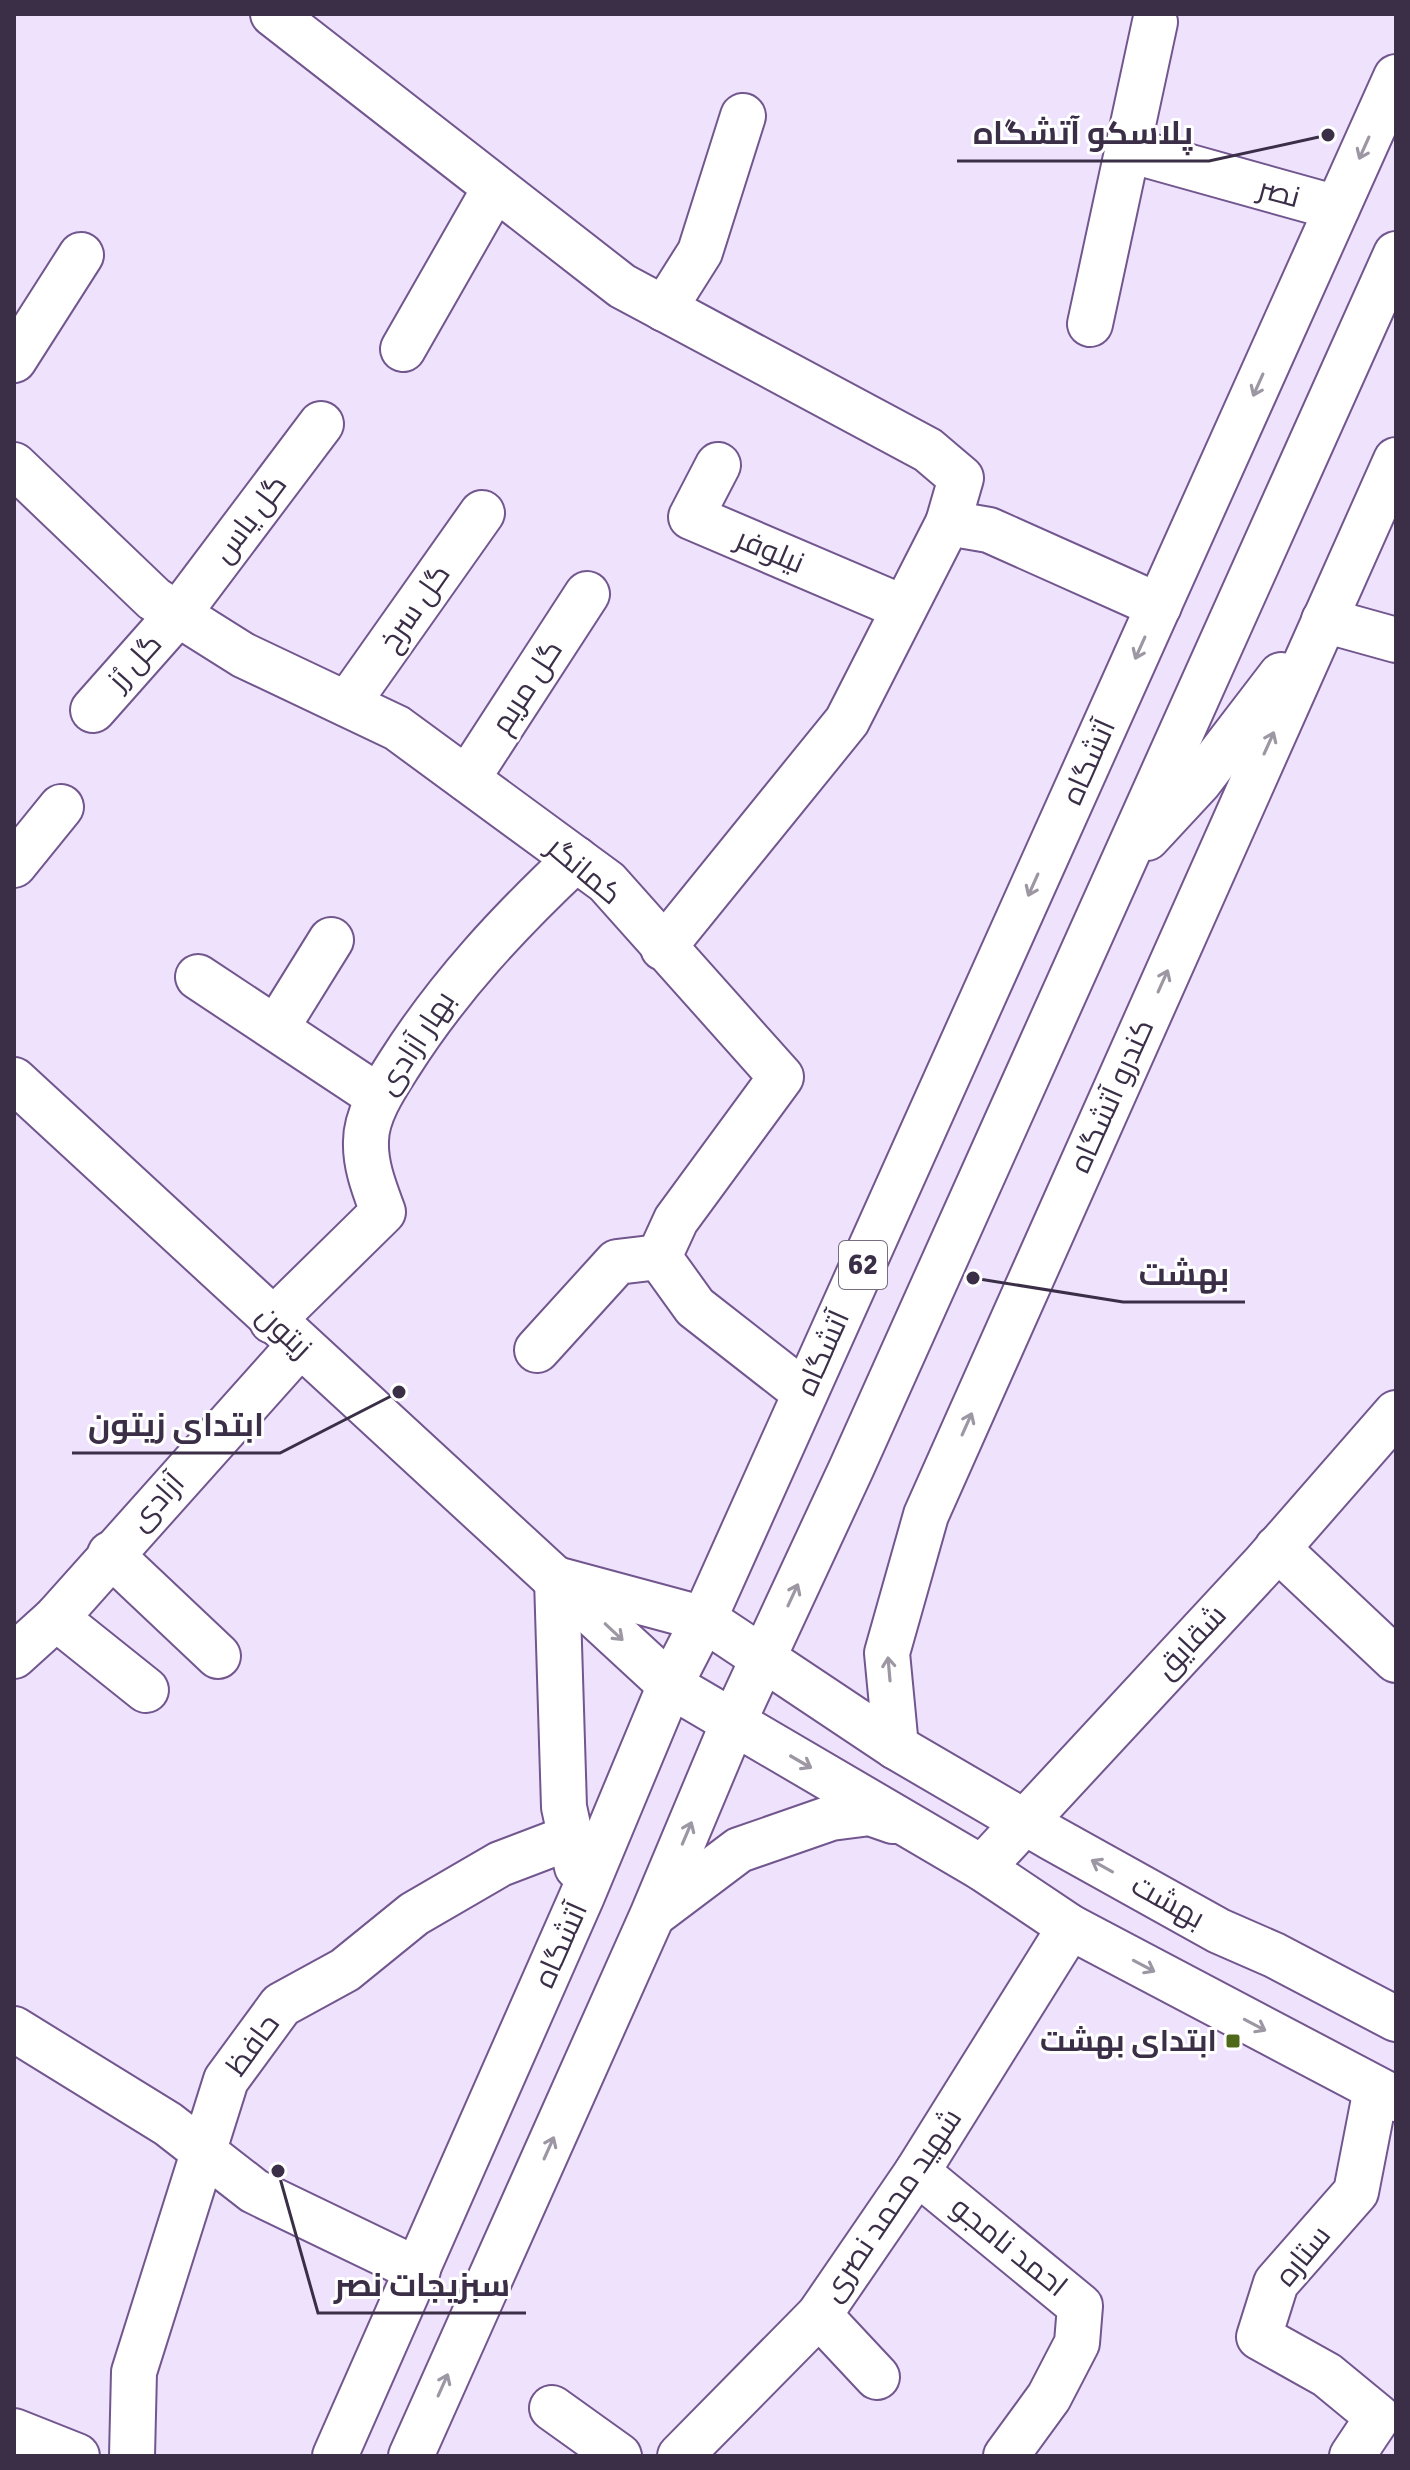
<svg xmlns="http://www.w3.org/2000/svg" width="1410" height="2470" viewBox="0 0 1410 2470" font-family="Signika,Cairo,sans-serif">
<style>
.lines{fill:none;stroke-linecap:round;stroke-linejoin:round}
.minor-casing{stroke:#72568e;stroke-width:48}
.major-casing{stroke:#72568e;stroke-width:48}
.minor{stroke:#fff;stroke-width:44}
.major{stroke:#fff;stroke-width:44}
.oneway{stroke:#9d97a4}
.poi-dot{fill:#4f691b;stroke:#fff;stroke-width:3}
.labels{text-anchor:middle;dominant-baseline:central;stroke-width:6;stroke-linejoin:round;paint-order:stroke}
.shield{fill:#fff;stroke:#766d7f;stroke-width:2}
.shield-label{font-size:28px;font-weight:bold;fill:#3b2f48}
.street-label{font-size:30px;fill:#3b2f48;stroke:#fff}
.poi-label{font-size:30px;font-weight:bold;fill:#3b2f48;stroke:#fff;text-anchor:end}
.leader{fill:none;stroke:#3b2f48;stroke-width:3}
.callout-dot{fill:#3b2f48;stroke:#fff;stroke-width:3}
.callout-label{font-size:32px;text-anchor:middle;font-weight:bold;fill:#3b2f48;stroke:#fff;stroke-width:6;stroke-linejoin:round;paint-order:stroke}
</style>
<rect width="100%" height="100%" fill="#eee2fc"/>
<g class="lines">
<g class="minor-casing">
<g id="minor">
<path d="M273 14 622 286 928 450 961 478 948 523"/>
<path d="M1129 150 1337 208"/>
<path d="M664 309 700 252 743 116"/>
<path d="M1090 324 1155 22"/>
<path d="M403 349 495 188"/>
<path d="M14 360 81 255"/>
<path d="M14 465 154 599 243 655 397 728 607 882 781 1077 676 1220 659 1257 695 1307 805 1393"/>
<path d="M718 465 691 517 904 608"/>
<path d="M1324 620 1396 640"/>
<path d="M347 704 482 513"/>
<path d="M93 710 178 614 321 424"/>
<path d="M467 779 587 594"/>
<path d="M14 865 61 807"/>
<path d="M663 948 847 721 948 523 989 530 1159 606"/>
<path d="M198 977 379 1097"/>
<path d="M277 1027 331 940"/>
<path d="M272 1321 383 1212C375 1190 365 1166 366 1141 366 1114 386 1085 400 1063 449 986 509 922 576 859"/>
<path d="M537 1350 617 1262 659 1257"/>
<path d="M1277 1548 1396 1660"/>
<path d="M110 1554 218 1656"/>
<path d="M557 1579 564 1807 577 1867"/>
<path d="M56 1618 146 1690"/>
<path d="M14 1656 56 1618 299 1346"/>
<path d="M982 1868 1264 1564 1396 1413"/>
<path d="M14 2029 168 2124 254 2191 418 2270"/>
<path d="M917 2172 1080 2306 1077 2343 1049 2397 1006 2456"/>
<path d="M819 2315 877 2377"/>
<path d="M552 2408 619 2456"/>
<path d="M14 2431 77 2456"/>
<path d="M132 2456 134 2372 226 2080 281 2005 345 1970 414 1914 500 1864 571 1837"/>
<path d="M680 2456 819 2315 917 2172 1070 1927"/>
<path d="M1352 2456 1378 2417 1327 2375 1259 2337 1276 2283 1356 2192 1376 2089"/>
</g>
</g>
<g class="major-casing">
<g id="major">
<path d="M1147 838 1199 782 1281 675"/>
<path d="M14 1080 670 1685 982 1868 1070 1927 1396 2099"/>
<path d="M563 1581 704 1619 896 1747 1052 1838 1219 1931 1274 1955 1396 2019"/>
<path d="M896 1747 887 1653 926 1515 1396 460"/>
<path d="M654 1914 739 1850 831 1818 870 1813 893 1821"/>
<path d="M335 2456 582 1896 670 1685 704 1619 1396 77"/>
<path d="M411 2456 652 1916 733 1723 851 1469 1396 254"/>
</g>
</g>
<use href="#minor" class="minor"/>
<use href="#major" class="major"/>
</g>
<defs><path id="oneway-shaft" d="M-6 0H5M1.5-3L5.5 0L1.5 3" fill="none" stroke-width="1.6" stroke-linecap="round" stroke-linejoin="round" transform="scale(2)"/></defs>
<g class="oneway">
<use href="#oneway-shaft" transform="translate(1364 148) rotate(114)"/>
<use href="#oneway-shaft" transform="translate(1258 385) rotate(114)"/>
<use href="#oneway-shaft" transform="translate(1140 648) rotate(114)"/>
<use href="#oneway-shaft" transform="translate(1269 743) rotate(-66)"/>
<use href="#oneway-shaft" transform="translate(1033 885) rotate(114)"/>
<use href="#oneway-shaft" transform="translate(1163 981) rotate(-66)"/>
<use href="#oneway-shaft" transform="translate(967 1424) rotate(-66)"/>
<use href="#oneway-shaft" transform="translate(793 1595) rotate(-65)"/>
<use href="#oneway-shaft" transform="translate(614 1632) rotate(43)"/>
<use href="#oneway-shaft" transform="translate(889 1669) rotate(-95)"/>
<use href="#oneway-shaft" transform="translate(801 1762) rotate(30)"/>
<use href="#oneway-shaft" transform="translate(687 1833) rotate(-67)"/>
<use href="#oneway-shaft" transform="translate(1102 1866) rotate(-151)"/>
<use href="#oneway-shaft" transform="translate(1144 1966) rotate(28)"/>
<use href="#oneway-shaft" transform="translate(1255 2025) rotate(28)"/>
<use href="#oneway-shaft" transform="translate(549 2148) rotate(-66)"/>
<use href="#oneway-shaft" transform="translate(443 2385) rotate(-66)"/>
</g>
<rect class="poi-dot" x="1225" y="2033" width="16" height="16" rx="4"/>
<g class="labels">
<rect class="shield" x="839" y="1241" width="48" height="48" rx="6"/>
<g class="shield-label">
<text x="863" y="1265">62</text>
</g>
<g class="street-label">
<text transform="translate(1279 193) rotate(15)">نصر</text>
<text transform="translate(250 519) rotate(-53)">گل یاس</text>
<text transform="translate(770 551) rotate(23)">نیلوفر</text>
<text transform="translate(415 608) rotate(-55)">گل سرخ</text>
<text transform="translate(135 662) rotate(-48)">گل رُز</text>
<text transform="translate(527 687) rotate(-57)">گل مریم</text>
<text transform="translate(1089 762) rotate(-66)">آتشگاه</text>
<text transform="translate(584 871) rotate(40)">کمانگر</text>
<text transform="translate(416 1043) rotate(-57)">بهار آزادی</text>
<text transform="translate(1112 1096) rotate(-66)">کندرو آتشگاه</text>
<text transform="translate(284 1332) rotate(43)">زیتون</text>
<text transform="translate(823 1353) rotate(-66)">آتشگاه</text>
<text transform="translate(157 1502) rotate(-48)">آزادی</text>
<text transform="translate(1191 1642) rotate(-47)">شقایق</text>
<text transform="translate(1168 1902) rotate(29)">بهشت</text>
<text transform="translate(561 1945) rotate(-66)">آتشگاه</text>
<text transform="translate(253 2045) rotate(-54)">حافظ</text>
<text transform="translate(892 2205) rotate(-56)">شهید محمد نصری</text>
<text transform="translate(1009 2247) rotate(39)">احمد نامجو</text>
<text transform="translate(1303 2256) rotate(-51)">ستاره</text>
</g>
<g class="poi-label">
<text x="1217" y="2041">ابتدای بهشت</text>
</g>
</g>
<path class="leader" d="M1328 135L1209 161H957M973 1278L1123 1302H1245M399 1392L280 1453H72M278 2171L318 2313H526"/>
<g class="callout-dot">
<circle cx="1328" cy="135" r="8"/>
<circle cx="973" cy="1278" r="8"/>
<circle cx="399" cy="1392" r="8"/>
<circle cx="278" cy="2171" r="8"/>
</g>
<g class="callout-label">
<text x="1083" y="144">پلاسکو آتشگاه</text>
<text x="1184" y="1285">بهشت</text>
<text x="176" y="1436">ابتدای زیتون</text>
<text x="422" y="2296">سبزیجات نصر</text>
</g>
<rect width="1410" height="2470" fill="none" stroke="#3b2f48" stroke-width="32"/>
</svg>
